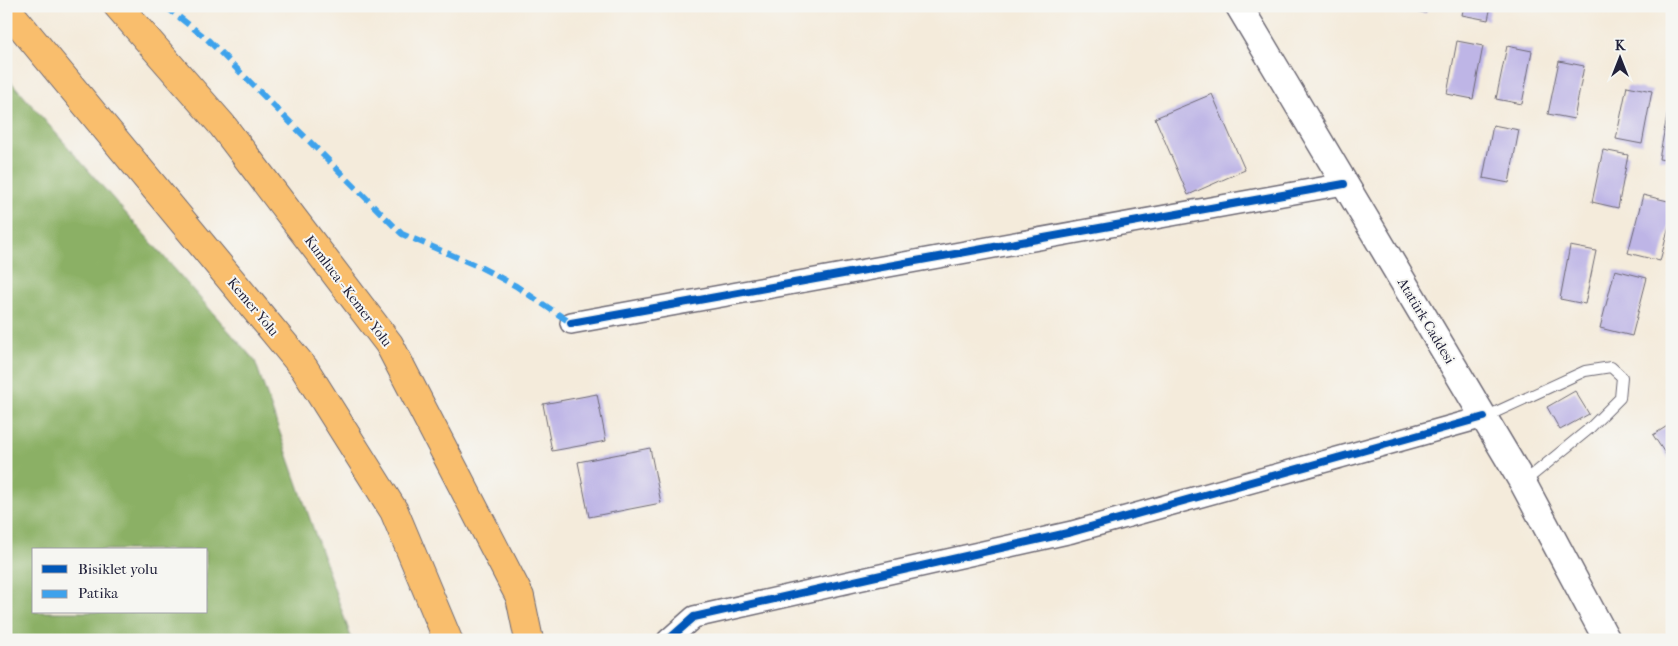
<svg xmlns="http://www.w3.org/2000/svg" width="1678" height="646" viewBox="0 0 1678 646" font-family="'IM FELL French Canon',serif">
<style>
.forest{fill:#8bb065;stroke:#566950;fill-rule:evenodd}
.building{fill:#beb5e6}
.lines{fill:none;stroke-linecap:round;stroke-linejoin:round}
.service-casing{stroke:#6c6873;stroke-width:12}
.minor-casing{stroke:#6c6873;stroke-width:24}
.tertiary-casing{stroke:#6c6873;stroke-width:29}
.trunk-casing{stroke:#6c6873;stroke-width:30}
.service{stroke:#fff;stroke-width:10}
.minor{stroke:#fff;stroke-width:21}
.tertiary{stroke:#fff;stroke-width:26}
.trunk{stroke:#f9be6d;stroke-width:28}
.quiet{stroke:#3ea2ec;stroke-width:6;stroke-dasharray:12 6;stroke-linecap:butt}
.cycleway-casing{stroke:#f6f6f2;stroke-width:11}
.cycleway{stroke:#0057b8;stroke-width:8}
.labels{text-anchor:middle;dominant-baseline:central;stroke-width:4;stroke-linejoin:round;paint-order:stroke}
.street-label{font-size:14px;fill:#22223b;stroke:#f6f6f2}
</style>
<rect width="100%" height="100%" fill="#f6f6f2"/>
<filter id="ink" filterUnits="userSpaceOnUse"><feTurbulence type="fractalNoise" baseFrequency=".02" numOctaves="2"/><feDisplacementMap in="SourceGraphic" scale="10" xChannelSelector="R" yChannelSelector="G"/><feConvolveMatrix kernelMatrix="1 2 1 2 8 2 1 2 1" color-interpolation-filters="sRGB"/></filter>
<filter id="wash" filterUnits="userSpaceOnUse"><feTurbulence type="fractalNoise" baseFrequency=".0096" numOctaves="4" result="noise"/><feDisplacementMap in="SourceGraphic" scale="20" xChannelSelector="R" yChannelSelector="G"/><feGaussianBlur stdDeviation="1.12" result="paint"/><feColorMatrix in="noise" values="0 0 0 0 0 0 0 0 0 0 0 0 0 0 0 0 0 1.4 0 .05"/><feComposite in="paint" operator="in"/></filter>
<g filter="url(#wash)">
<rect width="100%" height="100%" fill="#f4ebdb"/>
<path class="forest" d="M6 76 255 361 352 640H6ZM34 550H206V612H34Z"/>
<g id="blocks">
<g class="building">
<path d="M1401 6H1428L1426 13 1401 8Z"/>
<path d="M1464 6H1491L1488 20 1462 15Z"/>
<path d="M1457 41 1483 46 1473 99 1447 94Z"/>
<path d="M1507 46 1532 51 1522 104 1496 99Z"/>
<path d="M1559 61 1584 66 1574 119 1548 114Z"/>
<path d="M1627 86 1652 91 1642 144 1616 139Z"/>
<path d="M1212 94 1245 170 1188 195 1155 118Z"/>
<path d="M1669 106H1672V161L1659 159Z"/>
<path d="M1493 125 1519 130 1509 183 1483 178Z"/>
<path d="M1603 150 1628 155 1618 208 1592 202Z"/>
<path d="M1643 195 1672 202V215L1660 261 1628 253Z"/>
<path d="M1570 246 1596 251 1585 304 1560 299Z"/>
<path d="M1615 270 1647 278 1632 336 1600 328Z"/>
<path d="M1575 391 1589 414 1560 430 1547 407Z"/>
<path d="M597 394 606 441 552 451 543 404Z"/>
<path d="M1672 423V464L1653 435Z"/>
<path d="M650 448 661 503 589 517 578 462Z"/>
</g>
</g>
</g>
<g filter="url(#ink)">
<use href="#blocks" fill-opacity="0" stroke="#6c6873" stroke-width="1"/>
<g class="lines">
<g class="service-casing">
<path id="service" d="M1485 417 1585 371 1611 367 1622 377 1620 398 1589 429 1524 482"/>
</g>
<g class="minor-casing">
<g id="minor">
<path d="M571 323 1344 184"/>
<path d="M668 640 694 617 1072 532 1484 417"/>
</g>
</g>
<g class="tertiary-casing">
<path id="tertiary" d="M1239 6 1523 483 1607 640"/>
</g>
<g class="trunk-casing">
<g id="trunk">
<path d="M118 6 222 125 389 344 520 597 529 640"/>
<path d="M6 8 304 368 394 511 448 640"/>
</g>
</g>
<use href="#service" class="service"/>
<use href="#minor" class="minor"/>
<use href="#tertiary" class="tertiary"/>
<use href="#trunk" class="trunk"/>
<path class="quiet" d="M165 6 207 39 402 234 480 267 516 286 571 323"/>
<g class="cycleway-casing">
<g id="cycleway">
<path d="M571 323 1344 184"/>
<path d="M668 640 694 617 1072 532 1484 417"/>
</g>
</g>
<use href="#cycleway" class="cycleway"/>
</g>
</g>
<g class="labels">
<g class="street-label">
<text transform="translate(348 291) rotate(53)">Kumluca - Kemer Yolu</text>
<text transform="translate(253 307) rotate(50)">Kemer Yolu</text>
<text transform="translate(1426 321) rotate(59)">Atatürk Caddesi</text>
</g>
</g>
<rect width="1678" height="646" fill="none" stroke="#f6f6f2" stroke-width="25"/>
<rect x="32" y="548" width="175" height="65" fill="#f6f6f2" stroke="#a1a1a9"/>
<rect x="42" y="565" width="25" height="8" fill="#0057b8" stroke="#a1a1a9"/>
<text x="78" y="574" font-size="15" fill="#22223b">Bisiklet yolu</text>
<rect x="42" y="590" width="25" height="8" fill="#3ea2ec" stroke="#a1a1a9"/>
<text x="78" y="598" font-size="15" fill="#22223b">Patika</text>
<g transform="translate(1620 58)" stroke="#f6f6f2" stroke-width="4" paint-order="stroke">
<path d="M0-4L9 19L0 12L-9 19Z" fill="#22223b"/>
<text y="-8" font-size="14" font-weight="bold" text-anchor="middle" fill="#22223b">K</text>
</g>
</svg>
